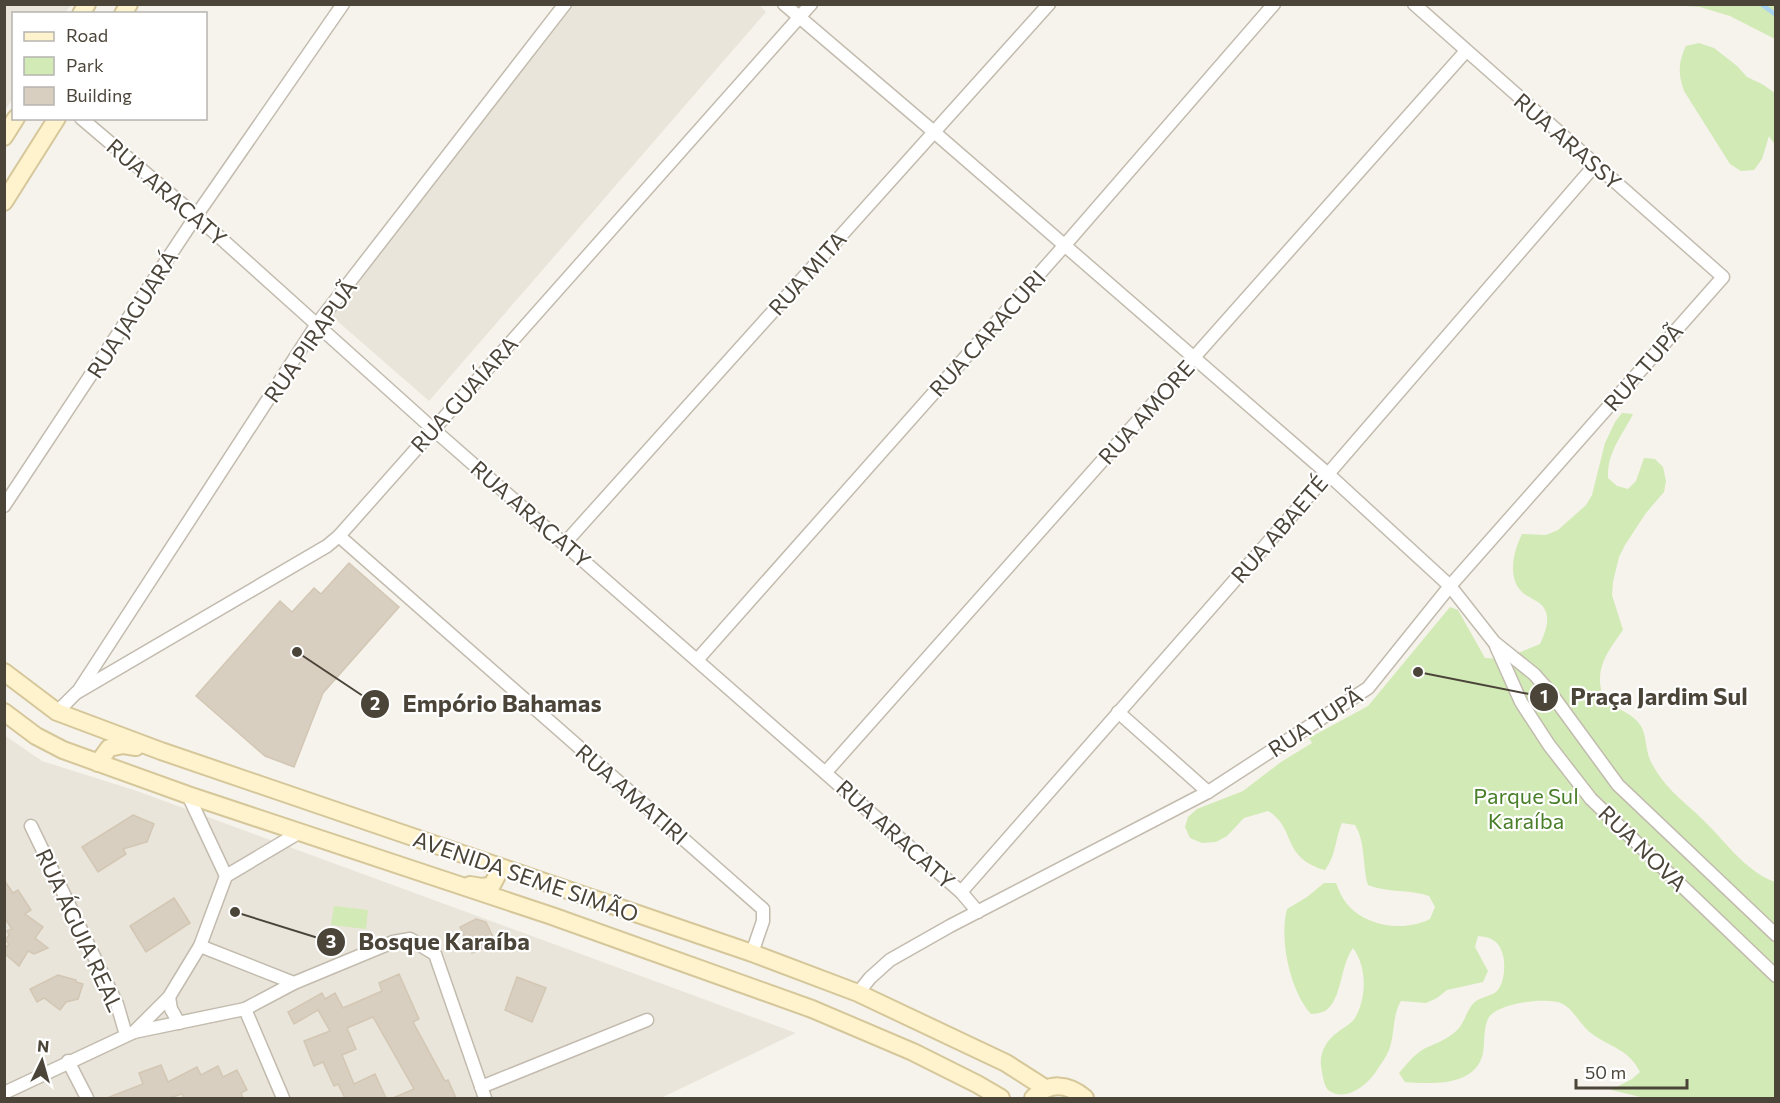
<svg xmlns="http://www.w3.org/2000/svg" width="1780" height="1103" viewBox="0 0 1780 1103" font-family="Commissioner,sans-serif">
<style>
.residential{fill:#eae5da}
.green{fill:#d2eab5}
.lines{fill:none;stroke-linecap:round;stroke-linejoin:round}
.stream{stroke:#a9d4f2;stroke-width:4.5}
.building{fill:#d8cfc1;stroke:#d3c7b4;stroke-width:1.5}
.street-casing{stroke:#c2bbae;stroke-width:15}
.secondary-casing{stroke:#d6c79b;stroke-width:20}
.street{stroke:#fff;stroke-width:12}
.secondary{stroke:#fff3cd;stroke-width:16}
.labels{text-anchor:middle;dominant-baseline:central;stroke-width:4.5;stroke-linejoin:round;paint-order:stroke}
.street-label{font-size:22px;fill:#4b4439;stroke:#fff}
.park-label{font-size:22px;fill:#4a7f2a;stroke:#fff}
.leader{fill:none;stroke:#4b4439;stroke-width:2}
.callout-dot{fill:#4b4439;stroke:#fff;stroke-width:2}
.mark-label{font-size:18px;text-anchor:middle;font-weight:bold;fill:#fff}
.callout-label{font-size:24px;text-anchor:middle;font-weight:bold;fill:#4b4439;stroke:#fff;stroke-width:4.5;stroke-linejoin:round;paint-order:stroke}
</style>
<rect width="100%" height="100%" fill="#f6f3ec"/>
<g class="residential">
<path d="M5 4 71 5 65 13 14 14 13 97 5 111Z"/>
<path d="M758 4 766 12 429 401 327 312 569 5Z"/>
<path d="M4 735 42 761 137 791 796 1033 661 1098H5Z"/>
</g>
<g class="green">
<path d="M1670 5H1775V39L1730 16 1700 7Z"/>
<path d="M1699 43 1714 48 1737 66 1747 77 1762 84 1775 93V145L1769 136 1762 159 1754 170 1741 171 1730 164 1684 91C1678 74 1678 62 1686 46Z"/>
<path d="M1622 413 1633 414C1622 436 1607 452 1608 478L1617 486 1628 489 1636 481 1644 458 1655 459 1663 467 1666 481 1664 492 1646 513 1625 545 1619 557 1613 582 1612 595 1623 630C1606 654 1593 670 1604 700 1616 709 1633 713 1641 726 1647 737 1645 750 1651 762 1665 788 1679 797 1699 816 1724 839 1743 870 1775 882V1098H1645L1611 1090 1632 1079 1640 1072C1628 1048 1610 1048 1591 1033 1581 1026 1574 1010 1563 1004 1548 996 1498 1003 1489 1017 1483 1027 1485 1042 1483 1053 1476 1087 1431 1084 1405 1082L1399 1073C1406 1065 1413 1056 1422 1050 1433 1044 1445 1041 1455 1032 1464 1025 1465 1014 1472 1005 1478 997 1489 997 1496 992 1505 984 1506 962 1502 952 1498 940 1490 937 1478 936L1475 947 1488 971 1483 982 1447 990 1437 998 1426 1003 1401 1001C1392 1016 1395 1034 1389 1050 1386 1057 1381 1064 1377 1070 1368 1085 1345 1103 1328 1090 1324 1085 1323 1077 1322 1072 1318 1056 1324 1042 1338 1032 1344 1027 1350 1025 1355 1018 1367 997 1367 967 1353 948 1340 965 1342 1001 1325 1011 1321 1013 1315 1014 1311 1014 1290 991 1279 939 1287 909L1307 897 1324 883H1336C1339 891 1342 898 1347 904 1366 927 1405 932 1430 919L1435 907 1429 896C1409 889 1387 893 1368 885 1362 865 1366 843 1355 825L1342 823C1335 839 1336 856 1325 870 1281 858 1296 827 1268 811L1244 818 1227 836 1216 842 1202 843 1190 838 1185 827 1188 817 1197 809 1243 791 1281 762 1312 743 1309 738 1368 706 1450 607 1458 610 1485 658 1503 659 1540 644C1545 633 1551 619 1544 608 1539 600 1527 598 1521 591 1507 576 1514 550 1522 534L1546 535 1558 530 1586 505 1592 495 1605 443 1615 422Z"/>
<path d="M334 906 368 910 366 929 331 925Z"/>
</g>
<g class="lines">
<path class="stream" d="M1761 4 1776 15"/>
</g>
<g class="building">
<path d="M349 563 399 607 323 693 294 767 265 756 196 696 280 601 292 612 314 588 321 594Z"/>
<path d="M133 815 154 824 147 842 123 849 126 854 98 872 82 847Z"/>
<path d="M4 880 13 893 18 890 31 910 25 914 43 927 35 938 48 948 34 954 28 951 19 966 4 953V949L9 944 5 940 9 935 7 931 12 929 4 917Z"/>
<path d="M174 898 190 923 146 952 130 926Z"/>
<path d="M476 919 486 922 496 943 472 953 460 927Z"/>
<path d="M399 974 419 1019 413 1022 445 1081 448 1080 456 1098H393L414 1089 373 1017 347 1028 356 1049 342 1055 354 1084 375 1074 386 1098H345L338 1084 334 1086 323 1062 314 1066 304 1041 330 1031 318 1010 294 1024 288 1012 322 993 325 999 335 993 343 1008 382 991 379 983Z"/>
<path d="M58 975 76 980V982L83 984 78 999 66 1002 60 1010 44 998 37 1002 30 989Z"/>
<path d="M517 977 546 988 532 1022 505 1010Z"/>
<path d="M161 1065 168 1082 197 1067 201 1075 218 1066 223 1077 237 1070 247 1090 241 1093 243 1098H184L182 1094 169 1098H107L143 1084 139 1073Z"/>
</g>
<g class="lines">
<g class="street-casing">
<g id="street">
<path d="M784 4 934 132 1328 474 1450 586 1494 642 1534 674 1550 692 1618 785 1776 935"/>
<path d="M81 118 196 216 433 429 961 892 978 912"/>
<path d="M4 506 196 216 343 4"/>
<path d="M339 536 763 909V921L752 953"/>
<path d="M565 543 1049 4"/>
<path d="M1496 646 1521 702 1549 745 1591 799 1776 976"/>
<path d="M697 660 1064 246 1274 4"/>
<path d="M79 690 317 324 565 4"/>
<path d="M57 712 76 693 327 546 339 536 811 4"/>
<path d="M1118 712 1208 792"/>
<path d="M826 772 1466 51"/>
<path d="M188 795 226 876"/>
<path d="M31 826 117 1004 126 1035"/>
<path d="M961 892 1328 474 1595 165"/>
<path d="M200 946 294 983"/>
<path d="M858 993 870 978 890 960 950 926 1208 792 1368 688 1450 586 1723 277 1414 4"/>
<path d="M169 997 171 1009 179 1023"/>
<path d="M245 1009 283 1098"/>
<path d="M134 1032 245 1009 294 983 393 942 410 939 435 954 485 1098"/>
<path d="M68 1061 87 1098"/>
<path d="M481 1087 647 1020"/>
<path d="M4 1093 134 1032 169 997 200 946 226 876 300 832"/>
</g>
</g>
<g class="secondary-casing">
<g id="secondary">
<path d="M81 14 87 4"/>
<path d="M123 14 129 4"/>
<path d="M4 137 16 118"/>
<path d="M4 202 57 118"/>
<path d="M4 672 57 712 161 751 752 953 858 993 1006 1063 1045 1088"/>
<path d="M4 712 36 736 63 750 188 795 552 916 812 1009 913 1052 977 1084 1001 1098"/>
<path d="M98 763 109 748 123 745 136 747"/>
<path d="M470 885 482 887 492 885 501 868"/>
<path d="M1033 1098C1049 1082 1068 1083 1085 1098"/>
</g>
</g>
<use href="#street" class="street"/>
<use href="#secondary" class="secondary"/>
</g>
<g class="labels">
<g class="street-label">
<text transform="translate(1568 141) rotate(41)">RUA ARASSY</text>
<text transform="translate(167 192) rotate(41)">RUA ARACATY</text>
<text transform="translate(807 273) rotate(-48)">RUA MITA</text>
<text transform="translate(132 314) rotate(-57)">RUA JAGUARÁ</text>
<text transform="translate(987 333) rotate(-48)">RUA CARACURI</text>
<text transform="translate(310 341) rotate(-55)">RUA PIRAPUÃ</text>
<text transform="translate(1643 367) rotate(-49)">RUA TUPÃ</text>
<text transform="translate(464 394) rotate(-48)">RUA GUAÍARA</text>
<text transform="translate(1146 412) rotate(-48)">RUA AMORE</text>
<text transform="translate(531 514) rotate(41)">RUA ARACATY</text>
<text transform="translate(1279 529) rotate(-49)">RUA ABAETÉ</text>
<text transform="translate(1315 722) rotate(-33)">RUA TUPÃ</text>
<text transform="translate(632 794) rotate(41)">RUA AMATIRI</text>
<text transform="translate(896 834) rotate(42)">RUA ARACATY</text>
<text transform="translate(1643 848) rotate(44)">RUA NOVA</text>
<text transform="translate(526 876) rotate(19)">AVENIDA SEME SIMÃO</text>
<text transform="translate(80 930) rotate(65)">RUA ÁGUIA REAL</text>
</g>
<g class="park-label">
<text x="1526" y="795">Parque Sul<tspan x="1526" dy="25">Karaíba</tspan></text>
</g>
</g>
<path class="leader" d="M1418 672L1544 697M297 652L375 704M235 912L331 942"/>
<g class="callout-dot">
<circle cx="1418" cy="672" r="6"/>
<circle cx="297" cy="652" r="6"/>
<circle cx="235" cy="912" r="6"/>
<circle cx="1544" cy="697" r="15"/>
<circle cx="375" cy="704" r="15"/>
<circle cx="331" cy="942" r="15"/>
</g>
<g class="mark-label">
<text x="1544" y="703">1</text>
<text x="375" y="710">2</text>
<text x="331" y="948">3</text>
</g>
<g class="callout-label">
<text x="1659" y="705">Praça Jardim Sul</text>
<text x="502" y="712">Empório Bahamas</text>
<text x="444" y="950">Bosque Karaíba</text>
</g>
<rect width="1780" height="1103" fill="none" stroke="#4b4439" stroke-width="12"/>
<rect x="12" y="12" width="195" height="108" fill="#ffffff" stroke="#b7b4b0" stroke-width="1.5"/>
<rect x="24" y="32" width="30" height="9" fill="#fff3cd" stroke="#b7b4b0" stroke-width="1.5"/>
<text x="66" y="42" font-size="18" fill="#4b4439">Road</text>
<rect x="24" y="57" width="30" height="18" fill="#d2eab5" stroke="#b7b4b0" stroke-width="1.5"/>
<text x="66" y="72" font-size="18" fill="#4b4439">Park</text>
<rect x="24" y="87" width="30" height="18" fill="#d8cfc1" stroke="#b7b4b0" stroke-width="1.5"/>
<text x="66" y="102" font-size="18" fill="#4b4439">Building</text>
<g transform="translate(42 1061) rotate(5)" stroke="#ffffff" stroke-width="4.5" paint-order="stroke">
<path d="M0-4.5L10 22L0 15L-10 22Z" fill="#4b4439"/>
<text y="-9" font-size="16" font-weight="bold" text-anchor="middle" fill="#4b4439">N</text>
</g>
<path d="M1576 1079v9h111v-9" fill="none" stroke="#4b4439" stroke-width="3"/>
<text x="1585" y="1079" font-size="18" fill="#4b4439" stroke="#ffffff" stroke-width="4.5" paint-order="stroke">50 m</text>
</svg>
